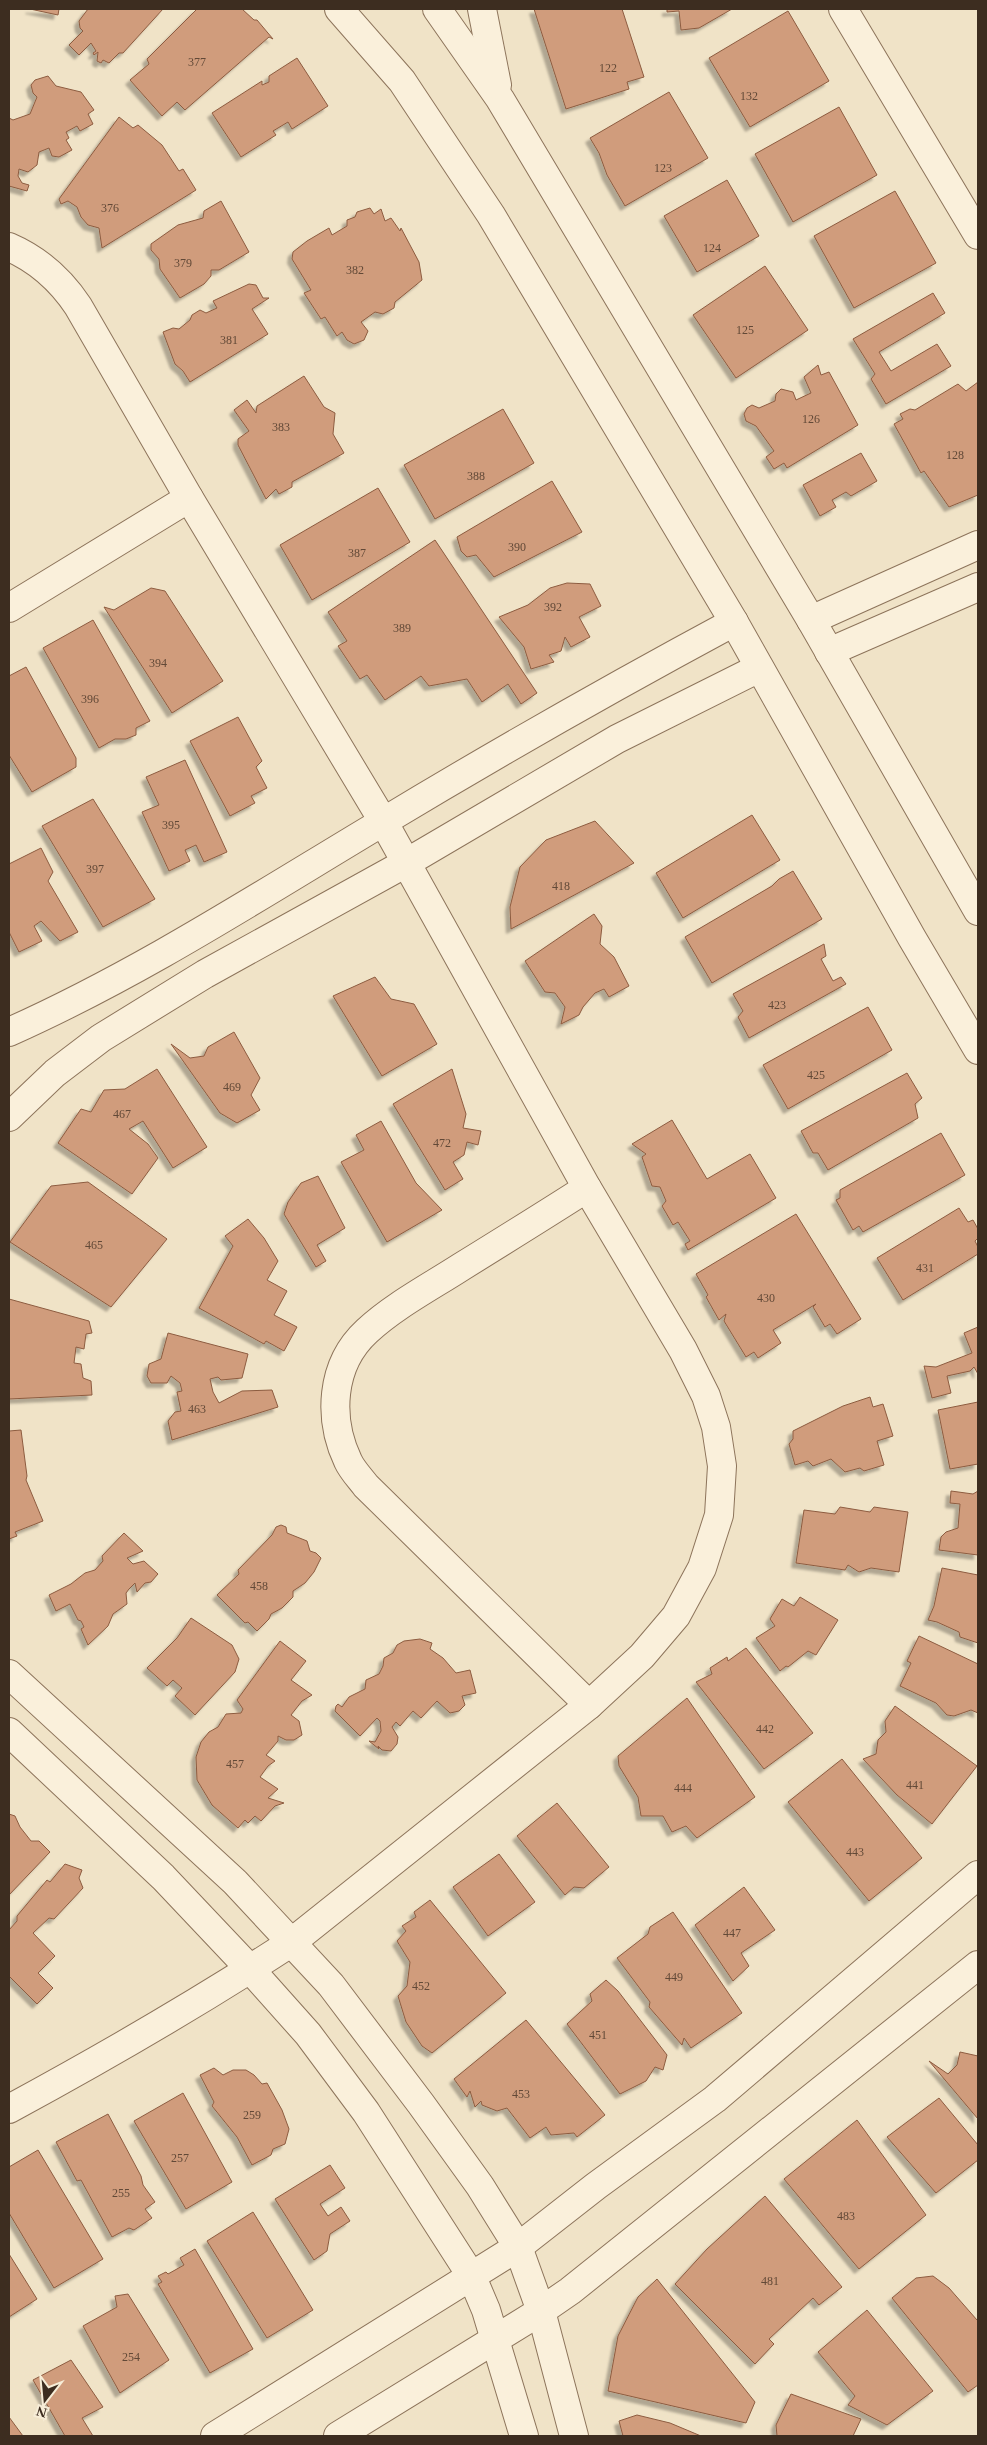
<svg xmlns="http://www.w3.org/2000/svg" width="987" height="2445" viewBox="0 0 987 2445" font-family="Georgia,serif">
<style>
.building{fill:#d09c7c;stroke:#8d5c40;filter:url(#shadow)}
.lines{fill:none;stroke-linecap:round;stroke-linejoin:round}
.minor-casing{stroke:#8d745b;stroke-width:30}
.tertiary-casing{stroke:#8d745b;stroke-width:30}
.minor{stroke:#faf0db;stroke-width:28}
.tertiary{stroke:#faf0db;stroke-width:28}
.labels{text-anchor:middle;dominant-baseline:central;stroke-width:4;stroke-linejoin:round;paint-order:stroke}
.number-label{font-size:12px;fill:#624937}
</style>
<defs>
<filter id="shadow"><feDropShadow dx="-4.5" dy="4.5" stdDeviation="1" flood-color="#0004"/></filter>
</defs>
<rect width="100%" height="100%" fill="#f0e3c7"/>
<g class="building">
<path d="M30 9H59L58 15Z"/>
<path d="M88 9H163L123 53H119L109 63 103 60 101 63 97 61 98 52 94 55 93 53 96 51 91 43 79 55 69 45 83 31 80 28 79 21Z"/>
<path d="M197 9H242L254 20H257L273 39 269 37 185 110 177 102 162 116 130 80 149 64 147 59Z"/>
<path d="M534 9H622L644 77 627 82 629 89 566 109Z"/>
<path d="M667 9H732L699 28 681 30 679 11 667 12Z"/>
<path d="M788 11 829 81 750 127 709 58Z"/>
<path d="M297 58 328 106 292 129 288 122 273 131 276 135 241 157 212 113 262 81V85L269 82V76Z"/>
<path d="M48 76 56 86 81 92 94 110 88 114 93 124 80 131 77 126 66 132 69 138 66 140 72 150 59 157 52 156 49 148 39 152 37 165 28 172 19 169 18 176 22 183 29 185 27 191 9 186V118L13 120 30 114 37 97 33 93 31 85 35 80Z"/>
<path d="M669 92 708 158 625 206 607 175 599 153 590 138Z"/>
<path d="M839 107 877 175 793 222 755 154Z"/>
<path d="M119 117 133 128 138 125 162 145 179 171 183 169 196 190 102 248 99 228 88 225 81 217 77 207 68 201 61 204 59 199Z"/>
<path d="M727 180 759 236 697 272 664 216Z"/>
<path d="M895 191 936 263 854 308 814 236Z"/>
<path d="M221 201 249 252 219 270H211V276L204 284 180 298 160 269 159 259 151 250V244L178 225 203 218 204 211Z"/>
<path d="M370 208 374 214 381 209 385 221 391 218 400 231 401 228 419 262 422 280 395 302 394 308 383 314 375 312 361 322 368 331 364 340 354 344 347 340 342 332 337 336 325 317 321 319 304 293 311 290 292 259 293 252 307 241 329 228 332 235 347 226V220L355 217 357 212Z"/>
<path d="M765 266 808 330 736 378 693 315Z"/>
<path d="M249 284 256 285 263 298H269L252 309 268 334 190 382 183 371 175 364 163 332 173 328 179 329 190 320 192 315 200 310 206 313 217 308 213 301Z"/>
<path d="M933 293 945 313 879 352 891 371 937 344 951 366 886 404 871 379 875 374 853 339Z"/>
<path d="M818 365 821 375 829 372 858 425 787 468 784 463 774 469 766 457 774 451 756 426 746 421 744 414 747 408 752 405 759 408 775 401 776 394 781 389 793 392 796 400 811 393 804 377Z"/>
<path d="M304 376 324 407 335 413 333 434 344 453 292 482V487L279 494 276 489 266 499 238 445V439L249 431 234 410 247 400 256 413 257 406Z"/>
<path d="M978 382V495L949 507 924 471 921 473 894 424 903 419 900 414 910 409 915 410 958 384 966 391Z"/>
<path d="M503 409 534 463 435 519 404 465Z"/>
<path d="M861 453 877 481 851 496 846 492 832 500 836 507 820 516 803 485Z"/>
<path d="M552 481 582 532 494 577 476 555 467 557 461 551 457 537Z"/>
<path d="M378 488 410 542 312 600 280 545Z"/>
<path d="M435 540 537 693 521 704 508 684 482 702 467 679 429 686 421 676 385 700 367 675 360 679 338 646 347 641 328 612Z"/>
<path d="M567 583 590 584 601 606 579 617 590 637 571 647 565 637 561 651 549 655 554 662 531 669 524 647 499 617 528 605 550 588Z"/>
<path d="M151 588 165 591 223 681 172 713 104 607 114 610Z"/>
<path d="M93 620 150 721 136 728V735L126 739H115L99 748 43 648Z"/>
<path d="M26 667 76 758V767L32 792 9 755V676Z"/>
<path d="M238 717 262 761 256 767 267 788 251 796 255 803 230 816 190 741Z"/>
<path d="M185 760 227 852 204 862 196 845 185 850 190 861 169 871 142 812 159 805 146 777Z"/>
<path d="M93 799 155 899 103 927 42 826Z"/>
<path d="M752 815 780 860 683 918 656 873Z"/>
<path d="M595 821 634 863 511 929 510 907 520 867 546 840Z"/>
<path d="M41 848 53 872 48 881 78 932 60 941 41 921 34 926 42 941 19 952 9 932V864Z"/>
<path d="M793 871 822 919 712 983 685 937 772 886 779 879Z"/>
<path d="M594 914 602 926 600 944 614 957 629 986 609 997 604 989 595 993 583 1007 579 1015 561 1024 565 1007 555 993 545 992 525 961Z"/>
<path d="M824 944 826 956 821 959 833 981 841 977 846 984 749 1038 738 1017 743 1011 733 994Z"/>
<path d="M375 977 391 999 414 1004 437 1044 382 1076 333 996Z"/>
<path d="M868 1007 892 1050 788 1109 763 1065Z"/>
<path d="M234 1032 260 1078 251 1095 260 1110 237 1123 220 1113 171 1044 190 1058 204 1056 208 1047Z"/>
<path d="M157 1069 207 1147 173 1168 143 1121 129 1129 148 1144 158 1158 132 1194 58 1143 81 1109 91 1112 104 1090 125 1089Z"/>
<path d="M452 1069 466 1114 463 1128 481 1131 478 1145 467 1142 464 1155 453 1162 463 1179 445 1190 393 1104Z"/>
<path d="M907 1073 922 1098 915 1104 918 1118 828 1170 818 1153H813L801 1131Z"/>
<path d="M672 1120 707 1179 750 1154 776 1198 688 1250 685 1244 690 1241 678 1222 673 1225 662 1206 666 1201 660 1187 652 1186 642 1157 646 1154 632 1144Z"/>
<path d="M381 1121 416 1183 442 1210 387 1242 341 1162 364 1150 356 1135Z"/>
<path d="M941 1133 965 1175 863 1232 859 1226 853 1230 836 1200 840 1198V1190Z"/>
<path d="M318 1176 345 1228 317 1245 326 1261 316 1267 284 1214 288 1202 301 1183Z"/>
<path d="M88 1182 167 1239 111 1307 10 1242 51 1186Z"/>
<path d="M959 1208 968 1222 973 1220 978 1229V1238L975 1241 978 1247V1254L903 1300 877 1258Z"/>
<path d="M796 1214 861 1319 837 1334 830 1324 825 1327 813 1307 816 1304 773 1330 781 1343 758 1358 754 1352 746 1357 724 1321 726 1314 719 1320 706 1297 708 1295 696 1274Z"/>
<path d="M248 1219 264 1238 278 1261 267 1280 287 1291 274 1315 297 1327 284 1351 266 1341 264 1344 199 1308 233 1246 225 1236Z"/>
<path d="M9 1299 89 1321 92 1333 86 1334 84 1349 76 1347 74 1363 81 1364 83 1378 91 1381 92 1395 9 1399Z"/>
<path d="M978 1327V1374L974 1367 970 1371 947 1376 951 1393 932 1398 924 1366 936 1367 972 1353 964 1333Z"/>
<path d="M168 1333 248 1354 242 1378 221 1380 218 1377 210 1379 213 1392 219 1403 242 1391 272 1390 278 1407 172 1440 168 1421 175 1412 181 1411 177 1392 182 1391 180 1383 171 1376 167 1383H151L147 1376 149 1364 161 1359Z"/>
<path d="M870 1397 873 1407 883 1404 893 1436 877 1441 884 1465 864 1471 860 1468 845 1472 831 1459 813 1466 808 1461 795 1465 789 1444 793 1439V1431L843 1406Z"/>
<path d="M978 1402V1464L950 1469 938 1410Z"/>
<path d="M21 1430 27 1476 26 1480 43 1521 15 1532 17 1536 9 1539V1431Z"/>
<path d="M951 1491 973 1494 978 1491V1555L939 1550 941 1537 946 1532 958 1528 960 1504 950 1503Z"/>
<path d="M840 1507 870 1512 874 1507 908 1512 899 1572 871 1568 859 1572 848 1565 845 1570 796 1563 804 1510 835 1514Z"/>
<path d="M281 1525 286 1527 287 1533 307 1541 310 1551 316 1553 321 1558 314 1572 305 1583 293 1591V1597L282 1608 271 1614 269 1619 257 1631 248 1622 245 1623 217 1595 239 1574 238 1570 272 1535 276 1527Z"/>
<path d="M124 1533 143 1551 127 1558 133 1564 144 1561 158 1574 151 1582 145 1583 137 1592 135 1583 129 1589 126 1593 127 1604 113 1614 108 1626 88 1645 81 1629 84 1627 81 1621 78 1620 70 1604 56 1611 49 1595 71 1584 85 1573 95 1570 103 1561 102 1556Z"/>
<path d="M942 1568 978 1575V1643L960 1637 959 1632 937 1622 928 1620 934 1606Z"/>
<path d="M800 1597 838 1620 816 1655 808 1651 788 1667 786 1666 780 1671 756 1638 775 1626 770 1619 782 1599 794 1606Z"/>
<path d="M191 1618 232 1645 239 1659 235 1672 195 1715 175 1696 182 1688 173 1680 167 1686 147 1668 177 1638Z"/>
<path d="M919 1636 978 1664V1713L971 1710 954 1716 947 1715 936 1703 900 1686 911 1663 907 1661Z"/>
<path d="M420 1639 432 1643 430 1649 443 1658 456 1673 470 1670 476 1693 462 1696 465 1705 459 1711 450 1713 437 1701 421 1718 413 1711 400 1726 396 1722 392 1727 398 1737 397 1744 391 1751 382 1750 378 1746 379 1749 369 1741 375 1742 381 1731 380 1721 377 1718 360 1736 335 1711 336 1706 338 1704 342 1707 349 1697 365 1689 366 1680 379 1674 383 1666 384 1658 393 1653 397 1645 404 1641Z"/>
<path d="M280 1641 306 1661 291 1680 312 1695 302 1701 291 1715 299 1721 302 1735 294 1740H286L278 1736V1741L266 1755 275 1761 268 1766 260 1777 278 1789 268 1798 284 1803 275 1806 261 1821 255 1816 248 1823 245 1820 238 1828 212 1805 197 1780 196 1757 201 1742 209 1732 218 1727 226 1714 241 1713 243 1709 237 1700Z"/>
<path d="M746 1648 813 1733 764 1769 696 1682 712 1674 710 1668 727 1657 728 1661Z"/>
<path d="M687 1698 755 1797 697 1838 686 1826 672 1832 663 1816H641L638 1797 619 1766 618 1756Z"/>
<path d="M895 1706 977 1766 932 1824 897 1795 863 1759 876 1754 878 1740 886 1732 885 1721Z"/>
<path d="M842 1759 922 1858 869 1901 788 1802Z"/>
<path d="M557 1803 609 1867 584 1888 574 1887 565 1895 517 1836Z"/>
<path d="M9 1814 15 1816 20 1827 31 1841H39L50 1852 9 1895Z"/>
<path d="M499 1854 535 1902 488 1936 453 1887Z"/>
<path d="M65 1864 82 1870 79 1878 83 1888 54 1919 49 1918 33 1933 55 1956 38 1973 53 1988 37 2004 9 1976V1930L17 1921V1916L47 1880 50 1882Z"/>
<path d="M744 1887 775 1930 741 1953 749 1966 733 1981 695 1925Z"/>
<path d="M430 1900 506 1993 432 2053 422 2046 406 2022 398 1996 407 1986 410 1962 397 1941 406 1931 402 1926 416 1917 414 1912Z"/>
<path d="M673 1912 742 2013 691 2048 684 2038 682 2045 649 2007 650 2002 617 1958 648 1934 650 1927Z"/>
<path d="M606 1980 618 1991 667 2055 663 2070 655 2067 646 2081 620 2094 567 2024 592 2001 590 1994Z"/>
<path d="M526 2020 605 2115 577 2137 574 2133 551 2135 546 2127 530 2138 507 2108 497 2111 482 2105 481 2101 475 2107 470 2091 467 2097 454 2079Z"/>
<path d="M960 2052 978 2056V2119L929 2061 948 2074 957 2065Z"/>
<path d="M214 2068 223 2075 233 2070H246L254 2075 262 2084 267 2083 282 2110 289 2129 285 2144 273 2149 271 2155 252 2165 237 2137 212 2106 214 2102 200 2075Z"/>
<path d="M183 2093 232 2182 186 2209 134 2121Z"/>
<path d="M939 2098 978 2145V2160L936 2193 887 2137Z"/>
<path d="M108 2114 141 2176 143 2185 155 2202 145 2209 152 2218 134 2230 129 2228 112 2237 81 2180 77 2181 56 2142Z"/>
<path d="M857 2120 926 2215 859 2269 784 2179Z"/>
<path d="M38 2150 103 2259 54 2288 9 2213V2167Z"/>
<path d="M330 2165 345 2188 320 2204 328 2216 341 2207 350 2221 330 2234 327 2251 314 2260 275 2199Z"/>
<path d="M765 2196 842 2287 819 2305 813 2298 769 2339 774 2344 755 2364 675 2284 707 2249Z"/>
<path d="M253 2212 313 2310 267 2338 207 2241Z"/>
<path d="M195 2249 253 2349 210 2373 158 2284 162 2282 158 2276 166 2272 168 2274 184 2265 180 2258Z"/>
<path d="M9 2254 37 2299 9 2317Z"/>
<path d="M933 2276 949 2288 977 2320 978 2319V2385L968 2392 892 2298 916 2278Z"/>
<path d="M657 2279 755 2402 746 2423 608 2391 618 2336 638 2297Z"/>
<path d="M128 2294 169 2360 120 2393 83 2326 117 2307 115 2296Z"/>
<path d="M867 2310 933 2391 887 2425 848 2405 855 2396 818 2352Z"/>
<path d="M71 2360 103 2407 82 2418 93 2436H65L33 2380Z"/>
<path d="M791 2394 861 2419 853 2436H777L776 2425Z"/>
<path d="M637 2415 670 2423 701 2436H623L619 2421Z"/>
<path d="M9 2417 23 2436H9Z"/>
</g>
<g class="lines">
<g class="minor-casing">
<g id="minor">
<path d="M843 9 978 235"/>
<path d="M9 247C39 260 60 279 78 306L189 498 383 821 587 1188 683 1350 706 1396 716 1427 722 1466 719 1515 702 1568 676 1616 642 1656 589 1705 292 1942C200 2002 105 2057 9 2109"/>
<path d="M9 608 189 498"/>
<path d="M811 620 978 545"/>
<path d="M829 652 978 587"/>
<path d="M9 1032C139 974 259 896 381 823 497 753 615 686 734 622"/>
<path d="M9 1117 55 1073 101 1038 205 974 406 863 617 739 759 668"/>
<path d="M587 1188C545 1215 503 1241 461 1267 430 1287 394 1306 367 1331 330 1365 328 1419 348 1461 352 1470 360 1478 366 1486L589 1705"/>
</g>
</g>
<g class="tertiary-casing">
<g id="tertiary">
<path d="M339 9 402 81 491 215 734 622 912 938 978 1050"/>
<path d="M437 9 500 99 811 620 978 911"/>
<path d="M482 9 497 85"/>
<path d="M9 1674 235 1882 331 1985 421 2104 480 2186 518 2247 541 2311 574 2436"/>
<path d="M9 1732 163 1877 250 1969 308 2034 366 2112 472 2277 486 2310 524 2436"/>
<path d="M215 2436 518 2247 596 2186 715 2099 978 1875"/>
<path d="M338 2436 541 2311 570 2291 978 1965"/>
</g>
</g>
<use href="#minor" class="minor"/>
<use href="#tertiary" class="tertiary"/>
</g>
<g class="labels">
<g class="number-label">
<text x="197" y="62">377</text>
<text x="608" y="68">122</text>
<text x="749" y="96">132</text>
<text x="663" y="168">123</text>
<text x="110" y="208">376</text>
<text x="712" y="248">124</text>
<text x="183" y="263">379</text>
<text x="355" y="270">382</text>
<text x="745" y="330">125</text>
<text x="229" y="340">381</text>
<text x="811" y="419">126</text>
<text x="281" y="427">383</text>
<text x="955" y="455">128</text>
<text x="476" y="476">388</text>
<text x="517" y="547">390</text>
<text x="357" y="553">387</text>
<text x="553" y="607">392</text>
<text x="402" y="628">389</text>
<text x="158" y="663">394</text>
<text x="90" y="699">396</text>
<text x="171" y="825">395</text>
<text x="95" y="869">397</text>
<text x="561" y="886">418</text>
<text x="777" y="1005">423</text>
<text x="816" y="1075">425</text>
<text x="232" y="1087">469</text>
<text x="122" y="1114">467</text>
<text x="442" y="1143">472</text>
<text x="94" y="1245">465</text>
<text x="925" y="1268">431</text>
<text x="766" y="1298">430</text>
<text x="197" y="1409">463</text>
<text x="259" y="1586">458</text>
<text x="765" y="1729">442</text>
<text x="235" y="1764">457</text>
<text x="915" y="1785">441</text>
<text x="683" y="1788">444</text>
<text x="855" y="1852">443</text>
<text x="732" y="1933">447</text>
<text x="674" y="1977">449</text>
<text x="421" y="1986">452</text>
<text x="598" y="2035">451</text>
<text x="521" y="2094">453</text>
<text x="252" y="2115">259</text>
<text x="180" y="2158">257</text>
<text x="121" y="2193">255</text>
<text x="846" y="2216">483</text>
<text x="770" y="2281">481</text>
<text x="131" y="2357">254</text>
</g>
</g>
<rect width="987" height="2445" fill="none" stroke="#3d2d20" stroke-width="20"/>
<g transform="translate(45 2400) rotate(196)" stroke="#f7edd7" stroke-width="4" paint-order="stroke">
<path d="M0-4L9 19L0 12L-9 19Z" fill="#3d2d20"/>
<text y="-8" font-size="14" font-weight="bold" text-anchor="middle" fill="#3d2d20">N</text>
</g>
</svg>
